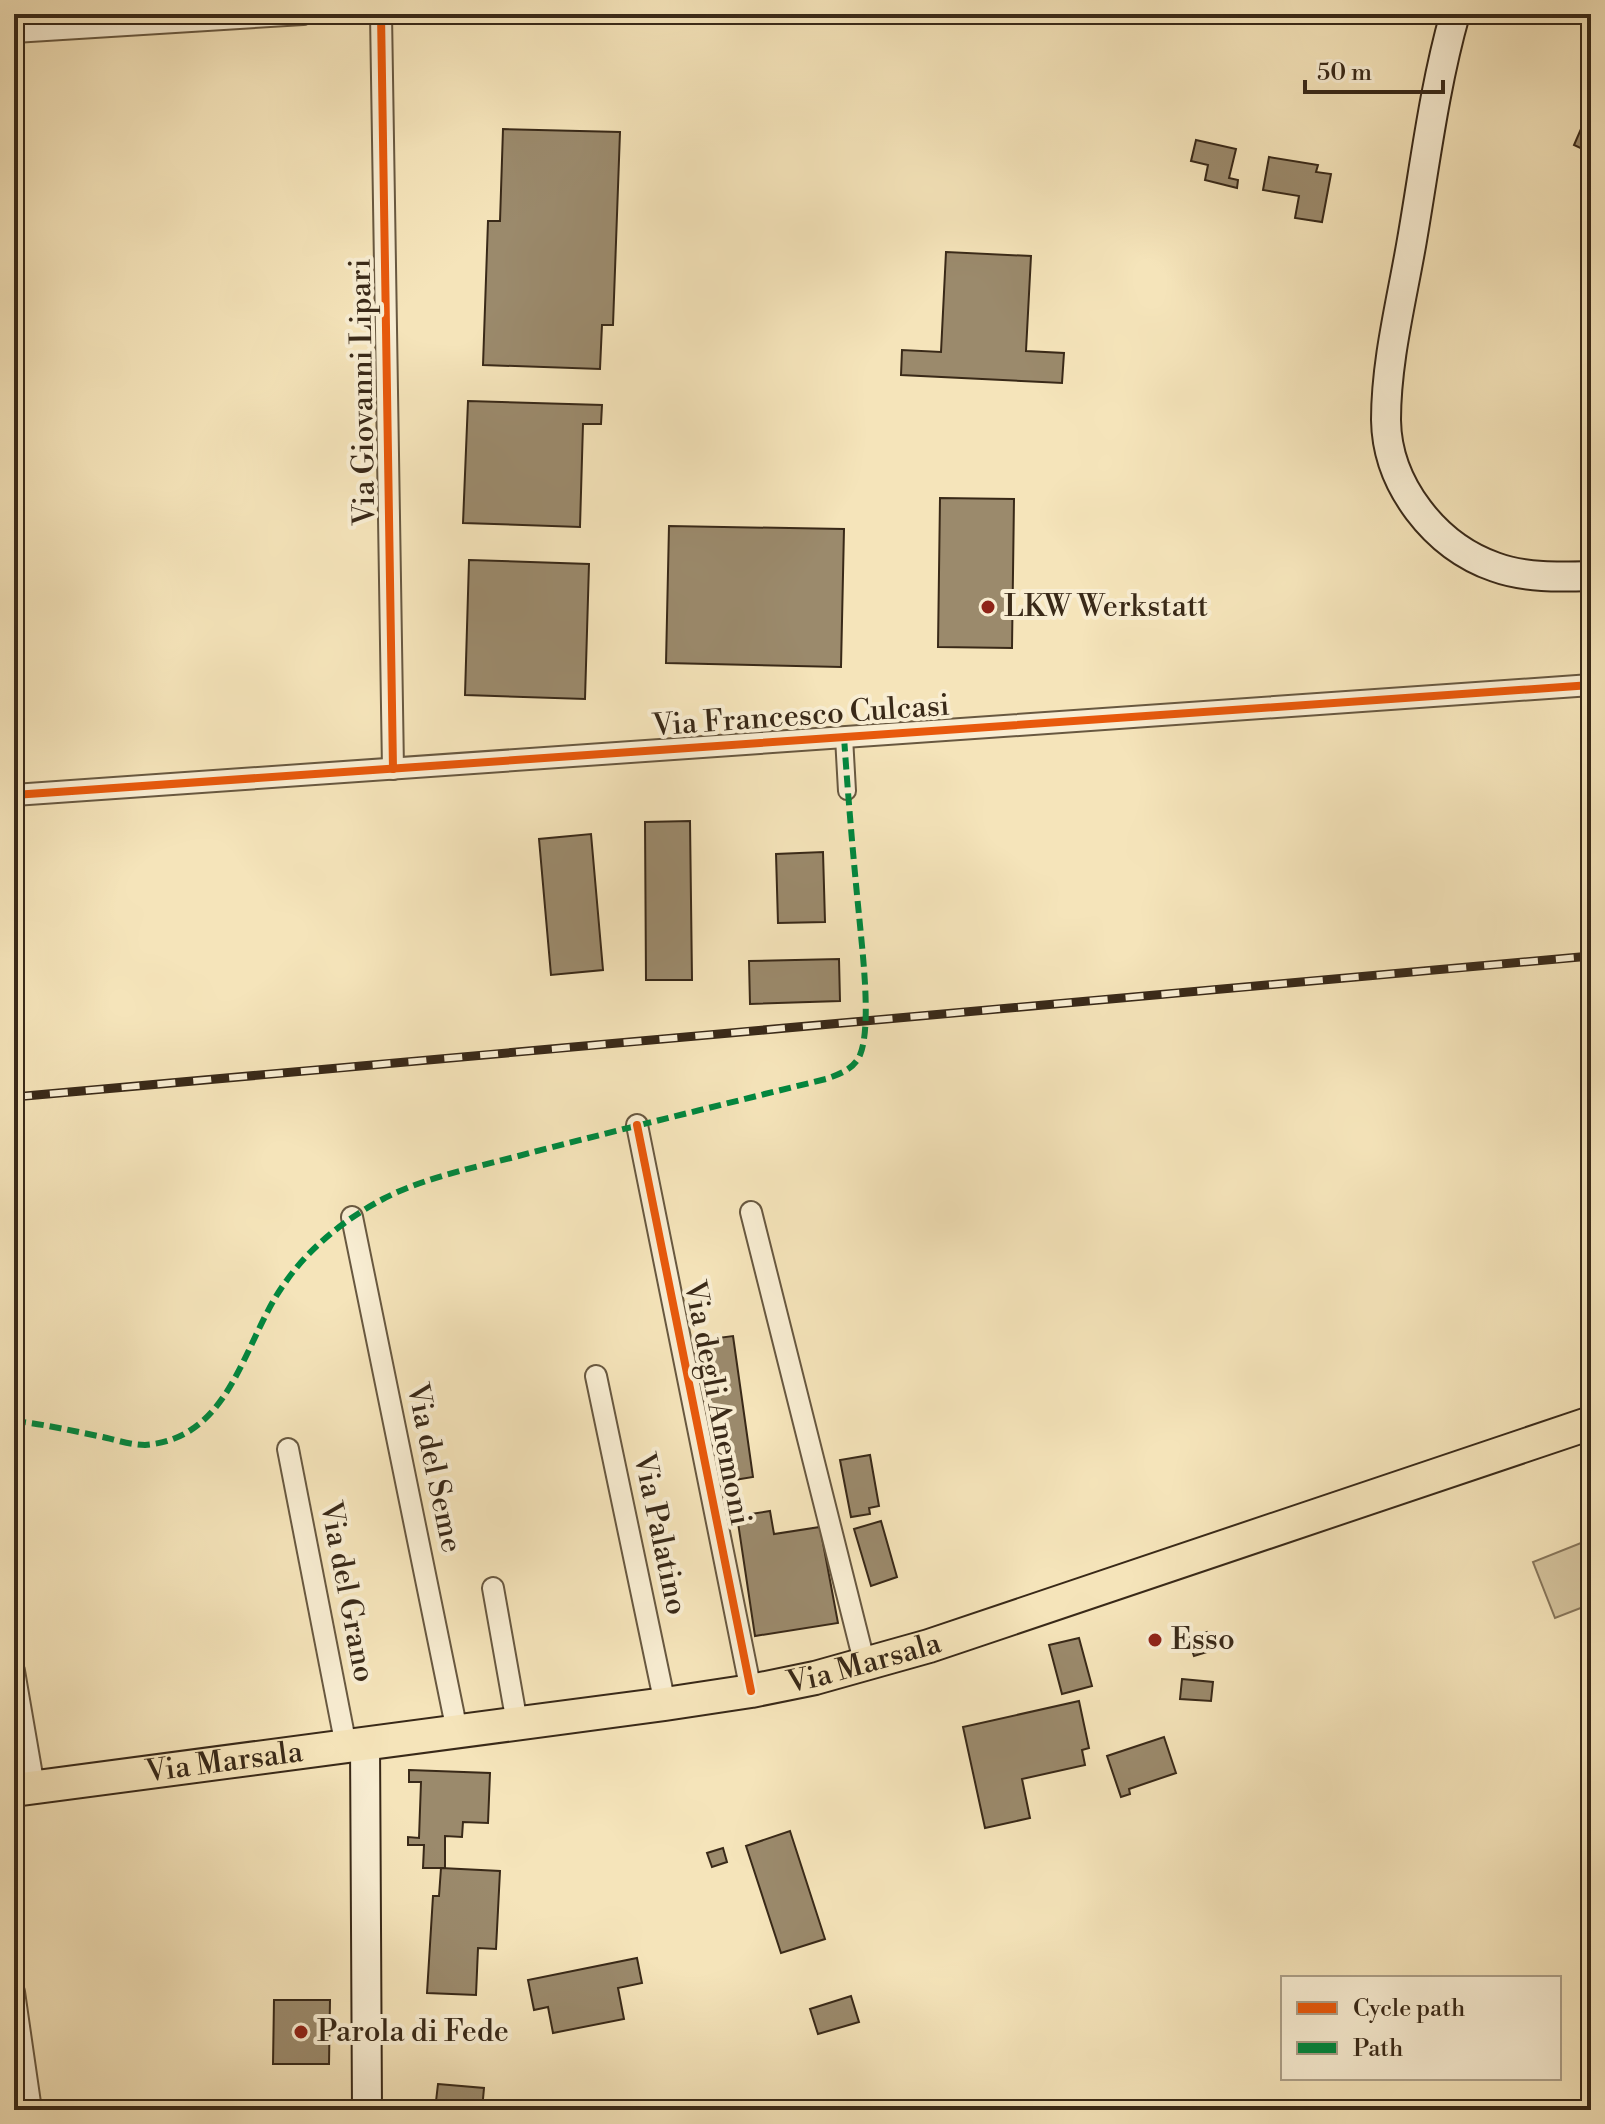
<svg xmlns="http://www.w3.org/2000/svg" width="1605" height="2124" viewBox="0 0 1605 2124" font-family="'Libre Bodoni',serif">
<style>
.green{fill:#d5c49e;stroke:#87765b;stroke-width:2}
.building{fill:#9b8a6c;stroke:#392918;stroke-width:2}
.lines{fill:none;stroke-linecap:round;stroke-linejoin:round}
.pedestrian-casing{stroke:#685840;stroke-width:20}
.minor-casing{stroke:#685840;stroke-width:24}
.secondary-casing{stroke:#392918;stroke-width:32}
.primary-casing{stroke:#392918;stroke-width:36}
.pedestrian{stroke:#f8edd2;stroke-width:16}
.minor{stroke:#f8edd2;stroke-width:20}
.secondary{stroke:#f8edd2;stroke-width:28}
.primary{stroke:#f5e4ba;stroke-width:32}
.rail-casing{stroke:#392918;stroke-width:9}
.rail{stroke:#f8edd2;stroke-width:6;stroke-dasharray:18;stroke-linecap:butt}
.quiet{stroke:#00873e;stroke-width:6;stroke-dasharray:12 6;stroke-linecap:butt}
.cycleway-casing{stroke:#f8edd2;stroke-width:13}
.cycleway{stroke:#e8590c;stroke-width:8}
.poi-dot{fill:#8f2418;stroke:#f8edd2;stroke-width:3}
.labels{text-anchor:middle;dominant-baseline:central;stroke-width:8;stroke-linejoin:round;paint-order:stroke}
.street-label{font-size:30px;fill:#392918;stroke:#f8edd2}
.poi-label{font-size:30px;fill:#392918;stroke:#f8edd2;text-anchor:start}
</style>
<rect width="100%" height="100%" fill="#f5e4ba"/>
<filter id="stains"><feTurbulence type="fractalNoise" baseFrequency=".0025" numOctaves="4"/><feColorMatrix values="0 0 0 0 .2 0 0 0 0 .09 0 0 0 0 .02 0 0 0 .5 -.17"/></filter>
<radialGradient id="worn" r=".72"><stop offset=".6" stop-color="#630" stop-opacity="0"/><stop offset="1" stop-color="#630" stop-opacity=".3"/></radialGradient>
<path class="green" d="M1591 1539V1604L1555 1618 1533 1562Z"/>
<g class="building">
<path d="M1591 106V153L1574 145Z"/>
<path d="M503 129 620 132 613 325H602L600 369 483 365 488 221H500Z"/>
<path d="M1196 140 1236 149 1229 178 1238 180 1237 188 1205 180 1208 165 1191 161Z"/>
<path d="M1269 157 1318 165 1316 172 1331 174 1322 222 1295 218 1299 196 1263 190Z"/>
<path d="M946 252 1031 256 1026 351 1064 353 1062 383 901 375 902 350 941 352Z"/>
<path d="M468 401 602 405 601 424H583L580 527 463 523Z"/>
<path d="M940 498 1014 499 1012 648 938 647Z"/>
<path d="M669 526 844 529 841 667 666 663Z"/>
<path d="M469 560 589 564 585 699 465 695Z"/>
<path d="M690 821 692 980H646L645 822Z"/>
<path d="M591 834 603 970 551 975 539 839Z"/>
<path d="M823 852 825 922 778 923 776 854Z"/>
<path d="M839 959 840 1001 750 1004 749 961Z"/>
<path d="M733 1336 753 1477 722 1482 702 1340Z"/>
<path d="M870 1455 879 1506 869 1508 870 1514 851 1517 840 1460Z"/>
<path d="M770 1511 774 1534 820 1527 838 1623 755 1636 737 1516Z"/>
<path d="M881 1521 897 1577 871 1586 854 1529Z"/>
<path d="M1207 1632 1213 1650 1194 1656 1188 1638Z"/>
<path d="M1079 1638 1092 1686 1062 1694 1049 1645Z"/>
<path d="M1182 1679 1213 1682 1211 1701 1180 1699Z"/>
<path d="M1079 1701 1089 1748 1082 1750 1085 1765 1022 1779 1030 1818 985 1828 963 1727Z"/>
<path d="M1164 1737 1176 1773 1129 1789 1130 1794 1121 1797 1107 1756Z"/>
<path d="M409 1770 490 1773 488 1823 463 1822 462 1837 445 1836V1868H423L424 1845H408V1837L419 1838 421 1782H409Z"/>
<path d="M790 1831 825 1939 781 1953 746 1846Z"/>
<path d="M723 1848 727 1862 712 1867 707 1853Z"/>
<path d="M441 1868 500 1871 496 1949 478 1948 476 1995 427 1993 433 1896H439Z"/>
<path d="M637 1958 642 1983 618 1988 624 2019 553 2033 548 2007 534 2010 528 1980Z"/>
<path d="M851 1996 859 2022 818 2034 810 2009Z"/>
<path d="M274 2000H330L329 2064H273Z"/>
<path d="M438 2084 484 2088 482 2110H435Z"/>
</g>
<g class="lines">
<g class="pedestrian-casing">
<path id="pedestrian" d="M844 737 847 791"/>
</g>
<g class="minor-casing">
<g id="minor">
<path d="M381 14 393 769"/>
<path d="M14 32 303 14"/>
<path d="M14 795 1591 685"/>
<path d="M637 1125 751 1691"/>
<path d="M751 1212 865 1665"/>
<path d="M352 1217 457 1731"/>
<path d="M596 1376 665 1704"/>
<path d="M288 1449 346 1746"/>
<path d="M493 1588 517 1723"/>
<path d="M14 1671 34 1787"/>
<path d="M14 1992 31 2110"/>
</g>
</g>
<g class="secondary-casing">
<g id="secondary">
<path d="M1455 14C1434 88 1425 165 1412 240 1402 299 1386 360 1386 420 1387 485 1435 546 1495 567 1525 578 1559 577 1591 576"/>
<path d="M365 1743 367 2110"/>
</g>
</g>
<g class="primary-casing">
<g id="primary">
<path id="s1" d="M14 1790 665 1704 751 1691 815 1678 929 1646 1591 1423"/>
</g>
</g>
<use href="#pedestrian" class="pedestrian"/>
<use href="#minor" class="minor"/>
<use href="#secondary" class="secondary"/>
<use href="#primary" class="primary"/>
<g class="rail-casing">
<path id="rail" d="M14 1097 1591 956"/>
</g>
<use href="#rail" class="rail"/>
<path class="quiet" d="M14 1421C44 1424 73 1431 103 1437 116 1440 131 1445 145 1445 234 1438 243 1338 287 1280 311 1246 347 1218 383 1199 429 1175 484 1166 533 1152 631 1127 728 1103 826 1079 840 1074 854 1069 860 1055 872 1026 862 948 859 915 853 855 848 796 844 737"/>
<g class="cycleway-casing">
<g id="cycleway">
<path d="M381 14 393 769"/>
<path d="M14 795 1591 685"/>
<path d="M637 1125 751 1691"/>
</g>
</g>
<use href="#cycleway" class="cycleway"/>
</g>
<g class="poi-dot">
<circle cx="988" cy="607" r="8"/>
<circle cx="1155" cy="1640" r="8"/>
<circle cx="301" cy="2032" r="8"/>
</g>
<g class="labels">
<g class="street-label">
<text transform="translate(363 392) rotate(-91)">Via Giovanni Lipari</text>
<text transform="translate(801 716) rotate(-4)">Via Francesco Culcasi</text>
<text transform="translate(717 1403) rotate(79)">Via degli Anemoni</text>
<text transform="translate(434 1468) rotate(78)">Via del Seme</text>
<text transform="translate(660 1534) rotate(78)">Via Palatino</text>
<text transform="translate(347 1592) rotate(79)">Via del Grano</text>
<text stroke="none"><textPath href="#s1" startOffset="860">Via Marsala</textPath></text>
<text stroke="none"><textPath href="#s1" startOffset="212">Via Marsala</textPath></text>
</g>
<g class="poi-label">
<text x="1004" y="607">LKW Werkstatt</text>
<text x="1171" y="1640">Esso</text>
<text x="317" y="2032">Parola di Fede</text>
</g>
</g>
<rect width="1605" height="2124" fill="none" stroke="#f5e4ba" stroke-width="48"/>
<rect x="16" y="16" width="1573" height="2092" fill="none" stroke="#392918" stroke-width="4"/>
<rect x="24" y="24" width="1557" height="2076" fill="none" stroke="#392918" stroke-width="2"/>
<rect x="1281" y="1976" width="280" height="104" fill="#f8edd2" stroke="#ac9f88" stroke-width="2"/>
<rect x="1297" y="2002" width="40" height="12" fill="#e8590c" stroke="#ac9f88" stroke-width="2"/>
<text x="1353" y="2016" font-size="24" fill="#392918">Cycle path</text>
<rect x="1297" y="2042" width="40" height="12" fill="#00873e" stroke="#ac9f88" stroke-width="2"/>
<text x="1353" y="2056" font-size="24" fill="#392918">Path</text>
<path d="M1305 80v12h138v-12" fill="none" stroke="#392918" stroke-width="4"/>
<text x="1317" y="80" font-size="24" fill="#392918" stroke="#f8edd2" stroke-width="6" paint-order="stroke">50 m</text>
<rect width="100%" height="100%" filter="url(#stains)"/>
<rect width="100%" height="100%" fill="url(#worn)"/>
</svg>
